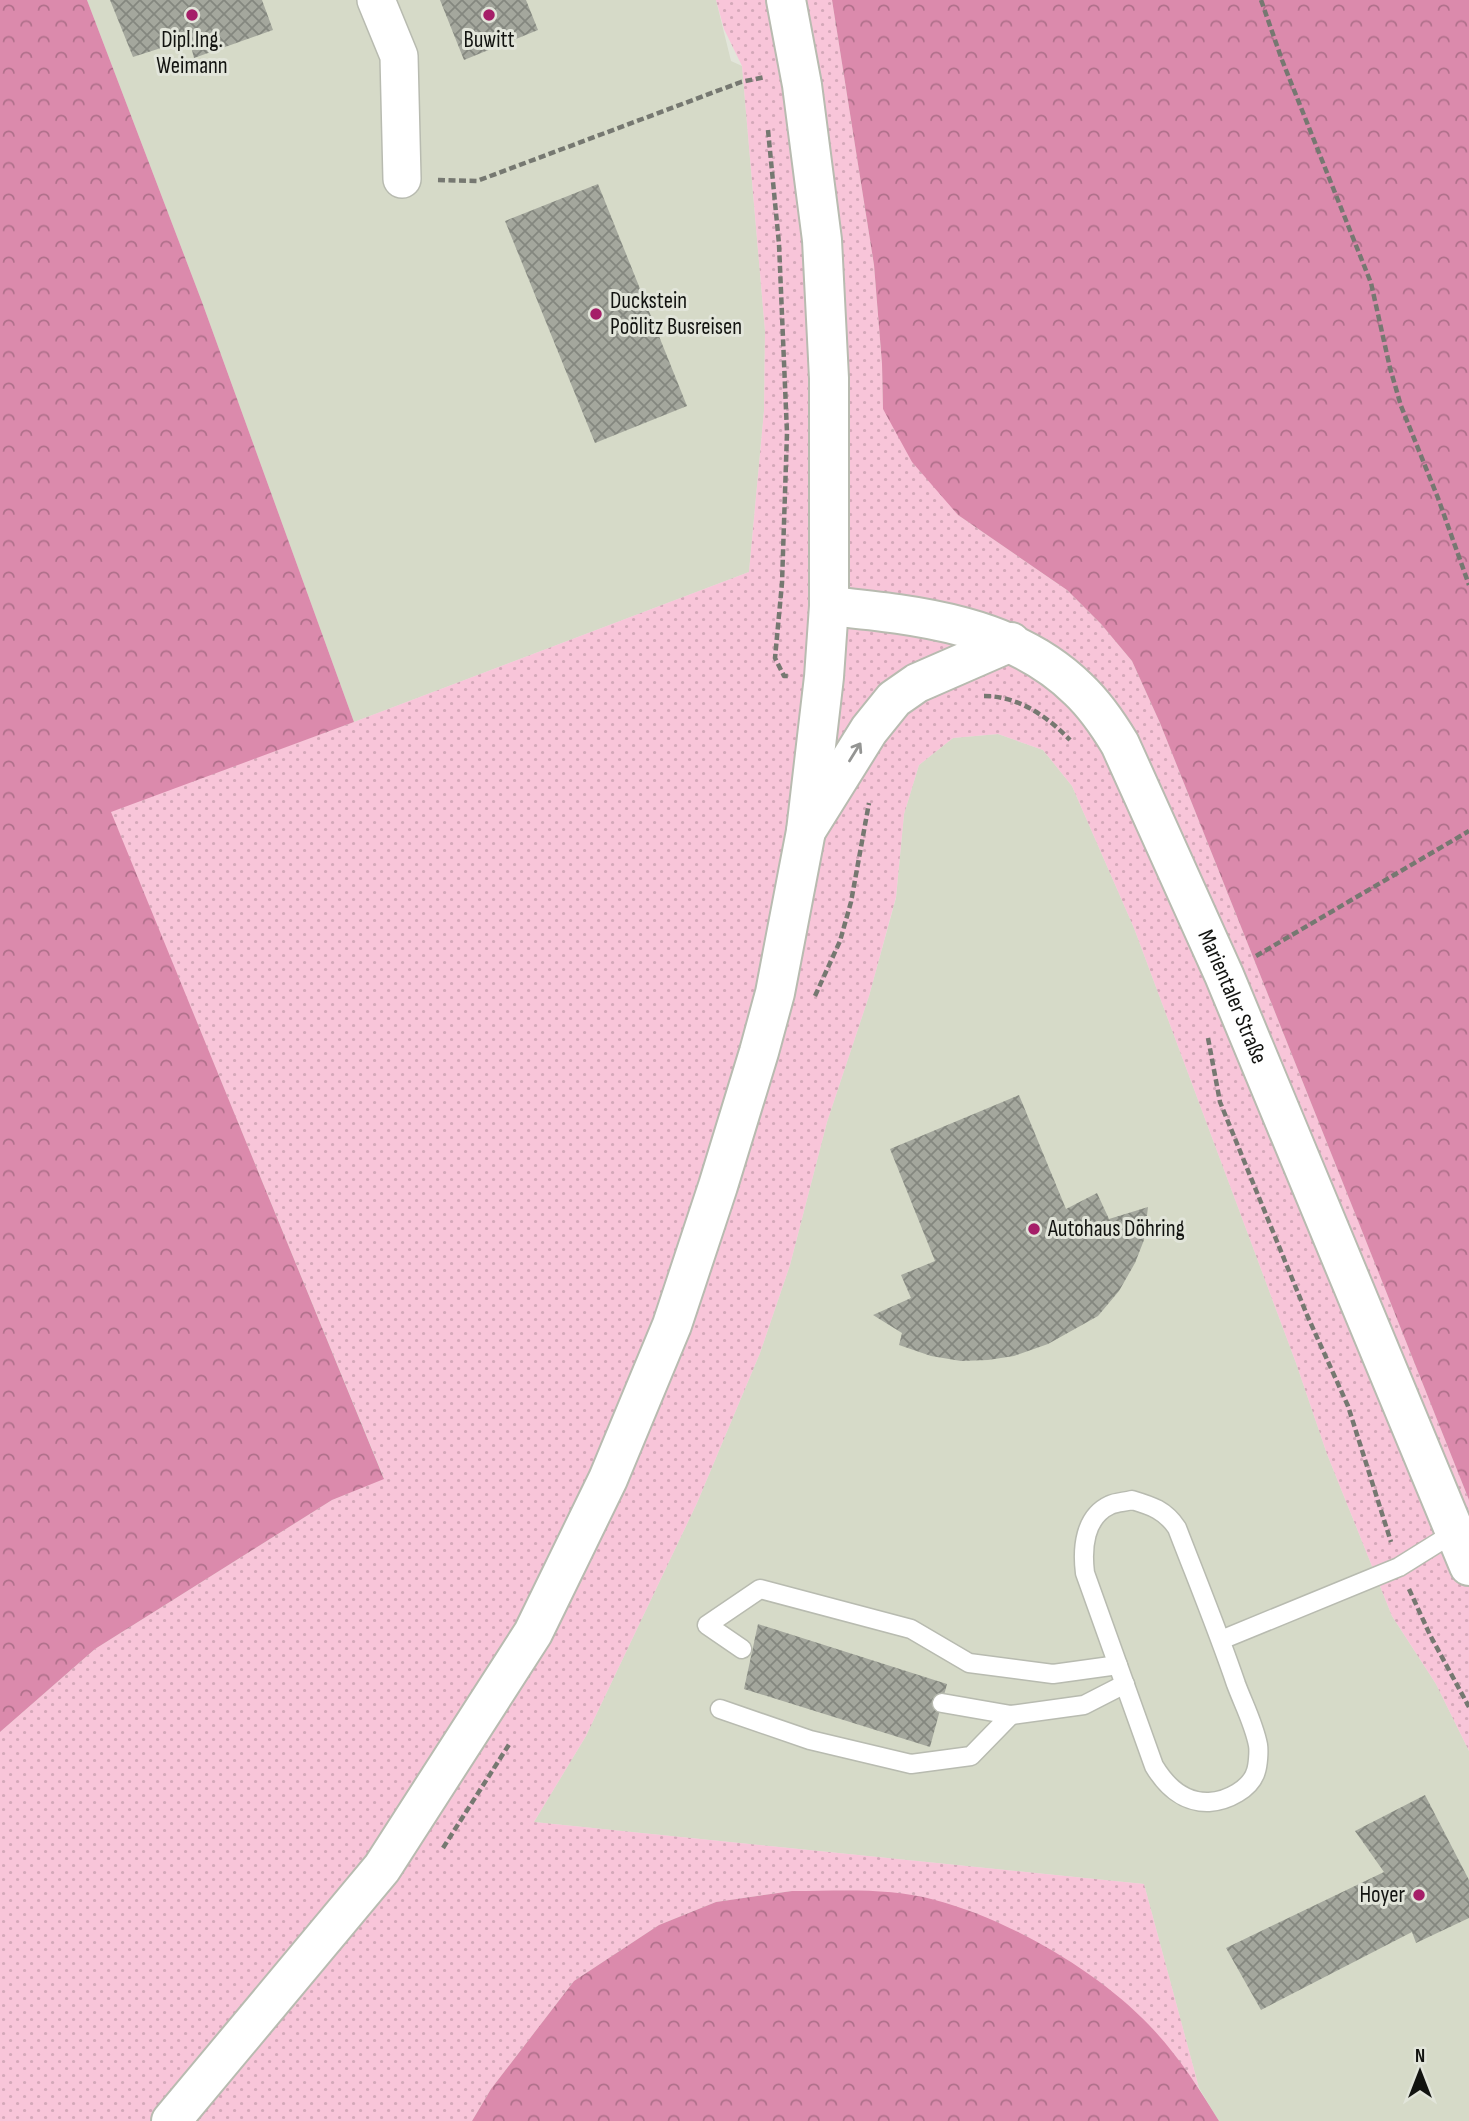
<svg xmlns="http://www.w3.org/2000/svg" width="1469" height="2121" viewBox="0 0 1469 2121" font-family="'Sofia Sans Condensed',sans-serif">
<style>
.built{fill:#d6dac8}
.grass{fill:url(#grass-dots)}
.forest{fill:url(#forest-crowns)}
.building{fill:url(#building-cross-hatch)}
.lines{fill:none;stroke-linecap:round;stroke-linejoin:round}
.lane-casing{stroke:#b8bbb0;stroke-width:21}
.street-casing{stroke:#b8bbb0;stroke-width:40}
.secondary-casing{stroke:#b8bbb0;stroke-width:42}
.primary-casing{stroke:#b8bbb0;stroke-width:42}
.path{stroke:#767871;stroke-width:4.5;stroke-dasharray:7 3.5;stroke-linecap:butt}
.lane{stroke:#fff;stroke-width:18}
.street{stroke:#fff;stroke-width:37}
.secondary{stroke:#fff;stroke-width:38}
.primary{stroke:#fff;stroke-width:38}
.oneway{stroke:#949593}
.poi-dot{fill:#a51e68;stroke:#e2e5da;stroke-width:2.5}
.labels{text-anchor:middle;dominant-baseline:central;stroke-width:6;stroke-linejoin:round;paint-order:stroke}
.poi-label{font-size:23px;fill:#121310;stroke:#e2e5da}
.street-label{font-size:23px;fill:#121310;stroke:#e2e5da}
</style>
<defs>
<pattern id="grass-dots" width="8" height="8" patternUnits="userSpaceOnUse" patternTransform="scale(1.75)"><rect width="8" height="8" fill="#f8c5d9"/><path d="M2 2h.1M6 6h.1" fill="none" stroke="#d4a8b9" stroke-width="1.8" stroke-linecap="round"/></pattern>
<pattern id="forest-crowns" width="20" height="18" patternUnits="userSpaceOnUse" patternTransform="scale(1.75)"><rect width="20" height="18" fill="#db8aac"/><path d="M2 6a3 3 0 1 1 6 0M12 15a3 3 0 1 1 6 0" fill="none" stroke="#b0708b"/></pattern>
<pattern id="building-cross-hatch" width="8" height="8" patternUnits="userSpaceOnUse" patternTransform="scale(1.75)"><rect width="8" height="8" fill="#a4a79d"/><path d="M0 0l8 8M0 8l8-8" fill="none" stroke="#84877f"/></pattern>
</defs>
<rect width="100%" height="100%" fill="#e2e5da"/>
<g class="built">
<path d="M87 0H716L731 61 742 66 765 331 764 411 749 572 354 722 202 302Z"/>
<path d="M998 734 1043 750 1072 786 1134 928 1296 1363 1327 1454 1392 1616 1436 1684 1469 1751V2121H1219L1199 2088 1144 1884 534 1822 586 1736 697 1503 760 1353 790 1265 827 1122 869 996 896 898 904 814 919 765 953 738Z"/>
</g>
<path class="grass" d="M716 0H832L874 265 882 364 883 409 958 515 1067 590 1101 624 1132 661 1160 723 1469 1500V1751L1436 1684 1392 1616 1327 1454 1296 1363 1134 928 1072 786 1043 750 998 734 953 738 919 765 904 814 896 897 869 996 827 1122 790 1265 760 1353 697 1503 586 1736 534 1822 1144 1884 1199 2088 1150 2026 868 1891H792L716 1902 659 1925 574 1981 491 2089 472 2121H0V1732L95 1649 332 1500 384 1478 110 811 354 722 749 572 764 411 765 331 742 66 724 29Z"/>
<g class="forest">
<path d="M0 0H87L202 302 354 722 111 812 384 1479 332 1500 95 1649 0 1732Z"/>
<path d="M832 0H1469V1500L1160 723 1132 661 1101 624 1067 590 958 515 912 462 883 409 882 364 874 265Z"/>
<path d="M792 1891C839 1891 889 1887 935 1900 1008 1919 1098 1971 1150 2026 1177 2054 1199 2088 1219 2121H472L491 2089 574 1981 659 1925 716 1902Z"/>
</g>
<g class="building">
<path d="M110 0H262L273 30 194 58 189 39 133 57Z"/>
<path d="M440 0H526L538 30 464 60Z"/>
<path d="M598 184 687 406 595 443 505 221Z"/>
<path d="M1019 1095 1066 1209 1097 1193 1109 1219 1148 1207 1144 1240 1135 1263 1119 1291 1098 1316 1048 1344 1014 1356 988 1360 961 1361 931 1356 899 1345 902 1333 873 1315 911 1298 901 1275 935 1261 890 1149Z"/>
<path d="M758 1624 947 1684 930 1747 744 1689Z"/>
<path d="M1425 1795 1469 1880V1918L1416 1943 1412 1932 1261 2010 1226 1948 1384 1872 1355 1831Z"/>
</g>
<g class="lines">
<g class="lane-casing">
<g id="lane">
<path d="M1132 1500C1152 1506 1165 1510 1177 1528 1197 1580 1218 1631 1236 1684 1243 1703 1254 1724 1258 1745 1259 1751 1258 1765 1256 1771 1251 1789 1227 1801 1209 1802 1184 1803 1166 1786 1154 1766L1085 1573C1082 1549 1084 1517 1110 1505 1116 1502 1125 1502 1132 1500Z"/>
<path d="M1221 1640 1399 1567 1455 1532"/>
<path d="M742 1649 707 1625 760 1589 911 1629 969 1663 1053 1674 1118 1665"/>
<path d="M942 1703 1011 1715 1084 1705 1125 1684"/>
<path d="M720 1709 810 1740 911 1764 971 1756 1011 1715"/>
</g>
</g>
<g class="street-casing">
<path id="street" d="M376 0 399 56 402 179"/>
</g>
<g class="secondary-casing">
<g id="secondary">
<path id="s1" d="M829 606C916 615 1012 624 1078 689 1095 705 1108 724 1120 744L1224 975 1469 1566"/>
<path d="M806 831 869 730 894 699 917 683 1011 642"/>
</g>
</g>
<g class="primary-casing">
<path id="primary" d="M171 2121 382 1868 533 1633 608 1479 672 1325 718 1186 759 1052 775 993 806 831 824 677 829 606V378L822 240 802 85 786 0"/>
</g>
<g class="path">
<path d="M1261 0 1282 60 1371 283 1390 368 1401 406 1438 498 1469 585"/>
<path d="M768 130 779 244 787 433 782 583 775 658 784 676H790"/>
<path d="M438 180 477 181 741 82 765 77"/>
<path d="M984 696C1018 696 1047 716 1070 740"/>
<path d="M1256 956 1469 831"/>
<path d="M815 996 840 941 851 902 869 803"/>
<path d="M1208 1038 1220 1102 1307 1315 1348 1406 1391 1542"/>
<path d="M1409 1589 1430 1635 1469 1707"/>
<path d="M443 1848 510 1743"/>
</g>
<use href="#lane" class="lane"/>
<use href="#street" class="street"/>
<use href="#secondary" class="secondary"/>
<use href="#primary" class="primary"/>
</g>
<defs><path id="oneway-shaft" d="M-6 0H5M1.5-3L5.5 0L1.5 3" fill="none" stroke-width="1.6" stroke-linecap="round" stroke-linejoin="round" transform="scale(1.75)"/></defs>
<use class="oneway" href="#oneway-shaft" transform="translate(855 752) rotate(-58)"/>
<g class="poi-dot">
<circle cx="192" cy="15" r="7"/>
<circle cx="489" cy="15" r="7"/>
<circle cx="596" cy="314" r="7"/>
<circle cx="1034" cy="1229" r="7"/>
<circle cx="1419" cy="1895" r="7"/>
</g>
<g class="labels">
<g class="poi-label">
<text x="192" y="40">Dipl.Ing.<tspan x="192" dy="26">Weimann</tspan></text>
<text x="489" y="40">Buwitt</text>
<text x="610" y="301" text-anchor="start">Duckstein<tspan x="610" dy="26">Poölitz Busreisen</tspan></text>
<text x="1048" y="1229" text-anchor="start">Autohaus Döhring</text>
<text x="1405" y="1895" text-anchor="end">Hoyer</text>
</g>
<g class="street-label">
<text stroke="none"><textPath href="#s1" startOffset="614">Marientaler Straße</textPath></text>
</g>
</g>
<g transform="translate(1420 2072)" stroke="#e2e5da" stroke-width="5" paint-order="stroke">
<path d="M0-5L12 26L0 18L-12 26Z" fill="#121310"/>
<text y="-10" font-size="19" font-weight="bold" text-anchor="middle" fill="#121310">N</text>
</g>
</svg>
